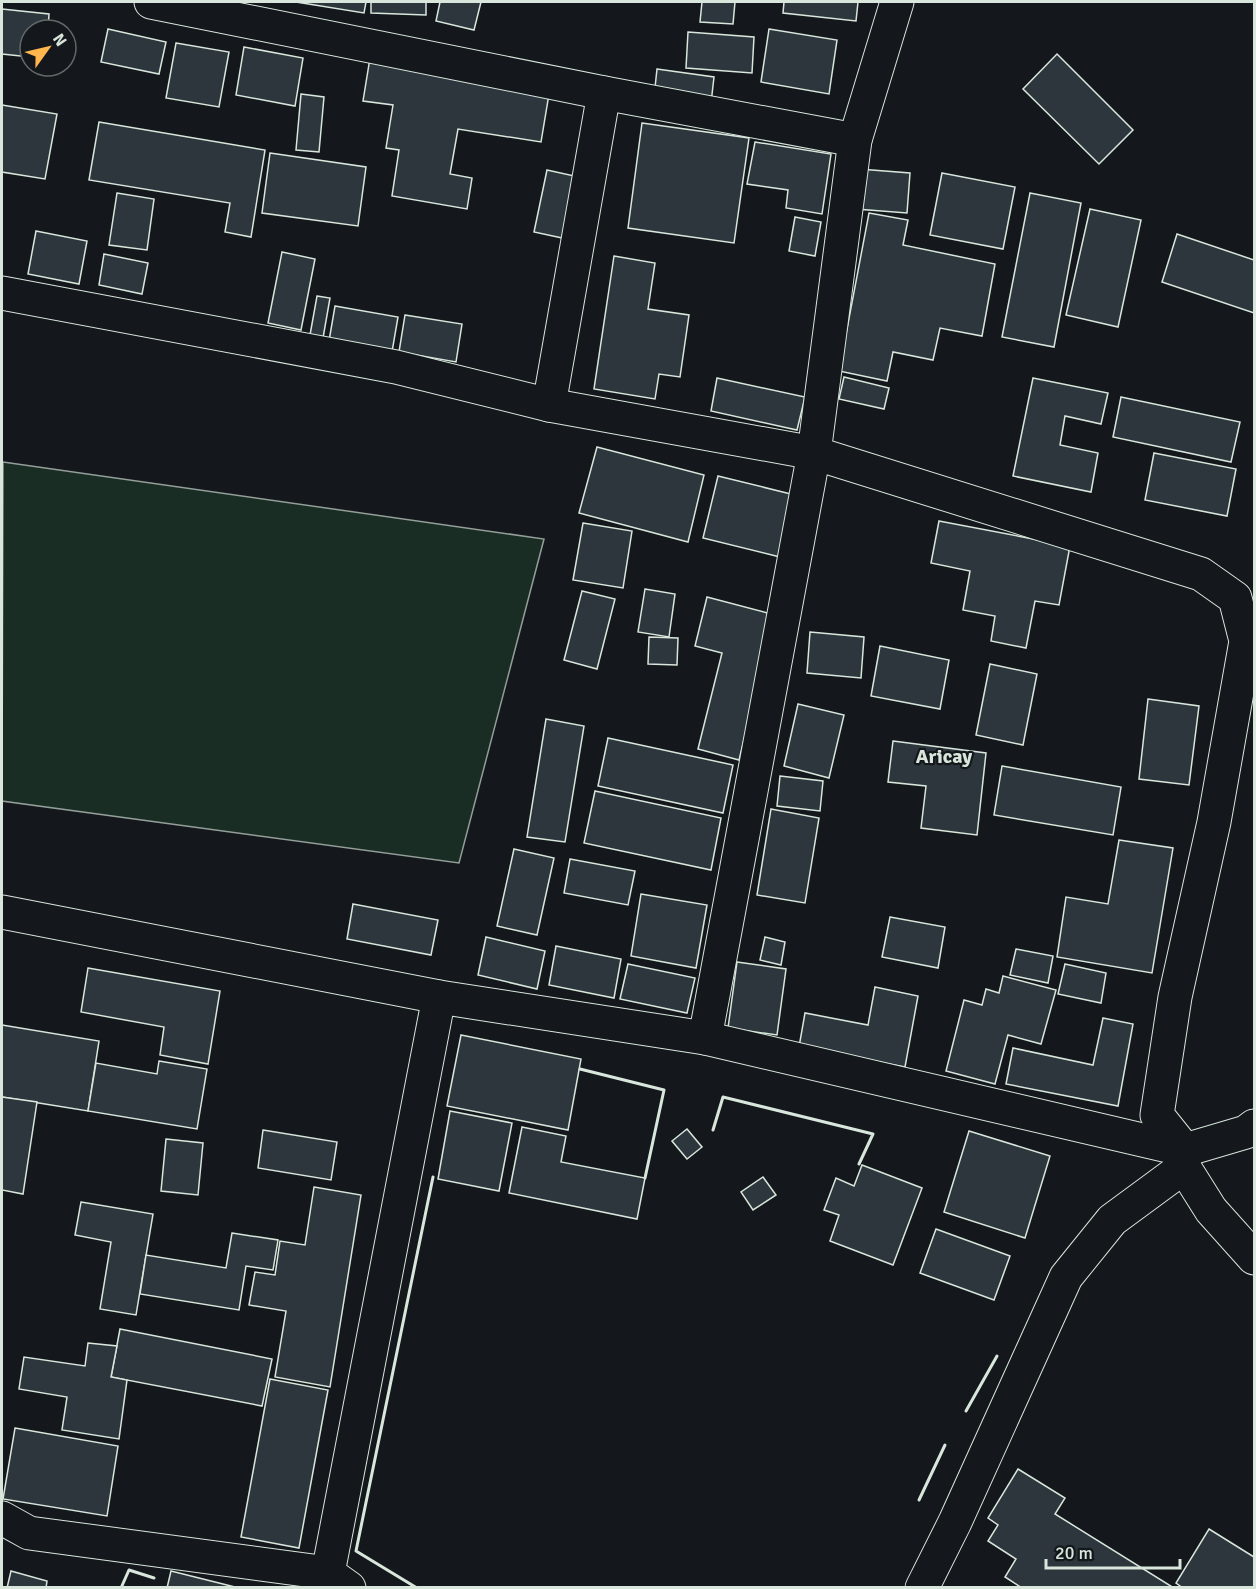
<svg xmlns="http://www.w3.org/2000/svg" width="1256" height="1589" viewBox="0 0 1256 1589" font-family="Signika,sans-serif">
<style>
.green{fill:#1a2d24;stroke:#939e99;stroke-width:1.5}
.building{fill:#2c363c;stroke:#d8e6dc;stroke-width:1.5}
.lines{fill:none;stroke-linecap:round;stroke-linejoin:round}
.minor-casing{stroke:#d8e6dc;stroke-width:35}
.major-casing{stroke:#d8e6dc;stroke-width:35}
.minor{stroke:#14181c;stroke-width:33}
.major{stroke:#14181c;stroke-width:33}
.wall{stroke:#d8e6dc;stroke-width:3}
.labels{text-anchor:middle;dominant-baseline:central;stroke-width:4.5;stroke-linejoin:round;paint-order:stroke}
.quarter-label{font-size:20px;font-weight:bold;fill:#d8e6dc;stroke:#14181c}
</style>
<rect width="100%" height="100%" fill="#14181c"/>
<path class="green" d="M3 462 544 539 459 863 2 801Z"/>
<g class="building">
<path d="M296 2H366L364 13Z"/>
<path d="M371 2H426V15L371 13Z"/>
<path d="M440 2H481L474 30 436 21Z"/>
<path d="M702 2H735L733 24 700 22Z"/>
<path d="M784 2H858L856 21 783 13Z"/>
<path d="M2 9 49 14 48 30H30V57L2 54Z"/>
<path d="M108 29 166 42 159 74 101 62Z"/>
<path d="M769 29 837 40 829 94 761 82Z"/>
<path d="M688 32 754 37 752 73 686 68Z"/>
<path d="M176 43 229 52 219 107 166 98Z"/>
<path d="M244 47 303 58 295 106 236 95Z"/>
<path d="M1057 54 1133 130 1099 164 1023 89Z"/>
<path d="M370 58 550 88 541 142 458 129 450 174 472 178 467 209 392 196 399 150 386 148 393 105 363 101Z"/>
<path d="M657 69 714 77 710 112 653 106Z"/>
<path d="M301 94 324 97 319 152 296 150Z"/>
<path d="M2 105 57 114 45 179 2 172Z"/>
<path d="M99 122 265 150 251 237 225 232 230 203 89 180Z"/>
<path d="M642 123 749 138 734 243 628 228Z"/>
<path d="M755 142 831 154 822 214 786 208 788 190 747 184Z"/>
<path d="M270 153 366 167 358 226 262 213Z"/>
<path d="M859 169 910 173 907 213 856 209Z"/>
<path d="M547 170 579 177 567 239 534 232Z"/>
<path d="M942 173 1015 187 1003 249 930 235Z"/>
<path d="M117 193 154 199 147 250 109 245Z"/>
<path d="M1030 193 1081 203 1054 347 1002 337Z"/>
<path d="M1090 209 1141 220 1118 327 1066 315Z"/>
<path d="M869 213 908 220 903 245 995 264 982 336 940 328 933 360 893 352 887 381 839 371Z"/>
<path d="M795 217 821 222 815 256 789 251Z"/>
<path d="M36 231 87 241 79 284 28 274Z"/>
<path d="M1177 234 1254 260V313L1162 282Z"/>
<path d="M282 252 315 259 301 330 268 323Z"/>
<path d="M104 254 148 263 142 294 99 285Z"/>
<path d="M614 256 655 263 648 309 689 315 680 377 659 374 655 399 594 389Z"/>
<path d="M317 296 330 298 323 338 310 335Z"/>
<path d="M335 306 398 317 392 352 329 341Z"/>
<path d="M405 315 462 324 456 362 399 352Z"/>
<path d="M844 377 889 388 884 409 839 399Z"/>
<path d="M717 378 805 397 797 430 711 411Z"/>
<path d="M1033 378 1108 393 1101 424 1065 416 1060 445 1098 453 1091 492 1013 476Z"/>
<path d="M1121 397 1240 422 1231 462 1113 437Z"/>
<path d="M597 447 704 475 688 542 579 513Z"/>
<path d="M1154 453 1236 469 1227 516 1145 500Z"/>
<path d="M718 476 795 495 780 557 703 538Z"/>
<path d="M939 521 1070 546 1059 605 1035 601 1026 648 991 641 995 616 963 610 970 571 931 563Z"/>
<path d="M583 523 632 531 623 588 573 580Z"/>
<path d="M645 589 675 594 669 637 638 632Z"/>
<path d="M582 591 615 599 597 669 564 660Z"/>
<path d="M707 597 775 615 739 760 698 749 722 653 695 646Z"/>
<path d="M810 632 864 637 861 678 807 673Z"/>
<path d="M649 637 678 638 677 665 648 664Z"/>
<path d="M880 646 949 660 940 709 871 696Z"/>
<path d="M990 664 1037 674 1023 745 976 735Z"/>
<path d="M1148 699 1199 706 1189 785 1139 779Z"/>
<path d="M798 704 844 715 829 778 784 766Z"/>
<path d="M546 719 584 726 565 842 527 837Z"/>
<path d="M608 738 733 765 723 813 598 786Z"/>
<path d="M893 741 986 753 977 835 921 828 926 786 888 782Z"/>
<path d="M1002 766 1121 787 1113 835 994 815Z"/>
<path d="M780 776 823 781 820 811 777 806Z"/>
<path d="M595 791 721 818 711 870 584 843Z"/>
<path d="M771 809 819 818 805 903 757 895Z"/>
<path d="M1119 840 1173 848 1152 973 1057 957 1066 897 1108 904Z"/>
<path d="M514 849 554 858 537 935 497 926Z"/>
<path d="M570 859 635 871 628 905 564 893Z"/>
<path d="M641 894 707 905 696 968 631 956Z"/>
<path d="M353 904 438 920 431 955 347 939Z"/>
<path d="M890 917 945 927 938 968 882 957Z"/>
<path d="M486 937 545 951 537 989 478 975Z"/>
<path d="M765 937 785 942 781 965 760 960Z"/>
<path d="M556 946 621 959 614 998 549 985Z"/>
<path d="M1016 949 1053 956 1048 983 1010 975Z"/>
<path d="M737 962 786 969 777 1035 728 1028Z"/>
<path d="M628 964 695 978 687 1013 620 999Z"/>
<path d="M1065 964 1106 973 1101 1003 1058 994Z"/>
<path d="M88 968 220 991 208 1064 160 1055 164 1027 81 1012Z"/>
<path d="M1003 976 1056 990 1041 1044 1008 1035 995 1084 946 1071 964 1000 982 1005 986 989 999 993Z"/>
<path d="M875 987 918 996 905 1067 799 1047 805 1013 868 1025Z"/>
<path d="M1103 1018 1133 1024 1118 1106 1006 1084 1013 1048 1093 1065Z"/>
<path d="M2 1025 99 1041 88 1111 2 1097Z"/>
<path d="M461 1035 581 1059 568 1130 447 1106Z"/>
<path d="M159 1061 207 1069 197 1129 88 1111 96 1063 157 1074Z"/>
<path d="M2 1097 37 1102 23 1194 2 1190Z"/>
<path d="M450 1111 512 1123 499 1191 438 1179Z"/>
<path d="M522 1127 566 1136 561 1162 645 1178 637 1219 509 1193Z"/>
<path d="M687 1129 702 1147 687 1159 672 1141Z"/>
<path d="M263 1130 337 1142 331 1180 258 1168Z"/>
<path d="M969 1131 1050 1156 1025 1238 944 1212Z"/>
<path d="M166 1139 203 1143 198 1195 161 1191Z"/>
<path d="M862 1165 922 1188 893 1265 830 1241 839 1215 824 1210 836 1178 854 1186Z"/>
<path d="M763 1177 776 1195 753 1210 741 1192Z"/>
<path d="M314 1187 361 1195 330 1387 275 1377 286 1311 249 1305 255 1272 275 1275 280 1241 305 1245Z"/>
<path d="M81 1202 153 1214 136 1315 100 1309 111 1242 75 1235Z"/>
<path d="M936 1229 1010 1256 994 1300 920 1273Z"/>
<path d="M232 1233 278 1240 273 1270 246 1266 239 1310 140 1294 146 1255 226 1268Z"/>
<path d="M120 1329 272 1359 262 1406 111 1377Z"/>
<path d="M88 1343 117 1346 111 1377 127 1380 119 1439 62 1430 67 1397 19 1389 24 1357 85 1366Z"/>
<path d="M270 1379 328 1390 299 1548 241 1537Z"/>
<path d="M15 1428 118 1446 107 1516 3 1499Z"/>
<path d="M1018 1469 1065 1498 1055 1514 1174 1588H1022L1005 1577 1016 1559 988 1541 998 1525 988 1518Z"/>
<path d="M1209 1529 1254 1557V1588H1183L1176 1583Z"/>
<path d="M11 1571 47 1581 46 1588H7Z"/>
<path d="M171 1571 239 1588H167Z"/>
</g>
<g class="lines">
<g class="minor-casing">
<g id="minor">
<path d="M151 2 604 93 855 140"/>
<path d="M2 293 396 367 549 405 814 453 1201 574 1235 598 1246 641 1214 822 1175 997 1157 1115 1185 1150"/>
<path d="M549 405 604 93"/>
<path d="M2 912 439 997"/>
<path d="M705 1038 814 453 855 140 897 2"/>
<path d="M1184 1167 1211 1210 1254 1258"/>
<path d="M2 1518 29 1533 328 1573"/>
<path d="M349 1588 328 1573 439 997 705 1038 1185 1150"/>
</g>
</g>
<g class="major-casing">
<path id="major" d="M922 1588 955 1522 1066 1277 1112 1220 1184 1167 1185 1150 1246 1132 1254 1126"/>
</g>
<use href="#minor" class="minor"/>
<use href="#major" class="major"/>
<g class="wall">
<path d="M580 1069 664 1090 645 1178"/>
<path d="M713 1130 723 1097 873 1134 859 1164"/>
<path d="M966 1411 997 1356"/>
<path d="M919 1500 945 1445"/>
<path d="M121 1588 129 1570 154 1578"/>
<path d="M417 1588 356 1551 433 1177"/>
</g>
</g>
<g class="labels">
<g class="quarter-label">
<text x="944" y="756">Aricay</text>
</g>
</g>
<rect width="1256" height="1589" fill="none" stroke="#d8e6dc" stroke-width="6"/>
<g transform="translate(48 48) rotate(56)"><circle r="28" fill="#14181c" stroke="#626a69" stroke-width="1.5"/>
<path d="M0-4.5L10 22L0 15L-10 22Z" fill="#ffb74d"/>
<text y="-9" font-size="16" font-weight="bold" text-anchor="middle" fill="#d8e6dc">N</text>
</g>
<path d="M1046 1559v9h134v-9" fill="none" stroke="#d8e6dc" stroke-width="3"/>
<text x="1055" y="1559" font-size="18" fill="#d8e6dc" stroke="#14181c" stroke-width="4.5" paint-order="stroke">20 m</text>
</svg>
